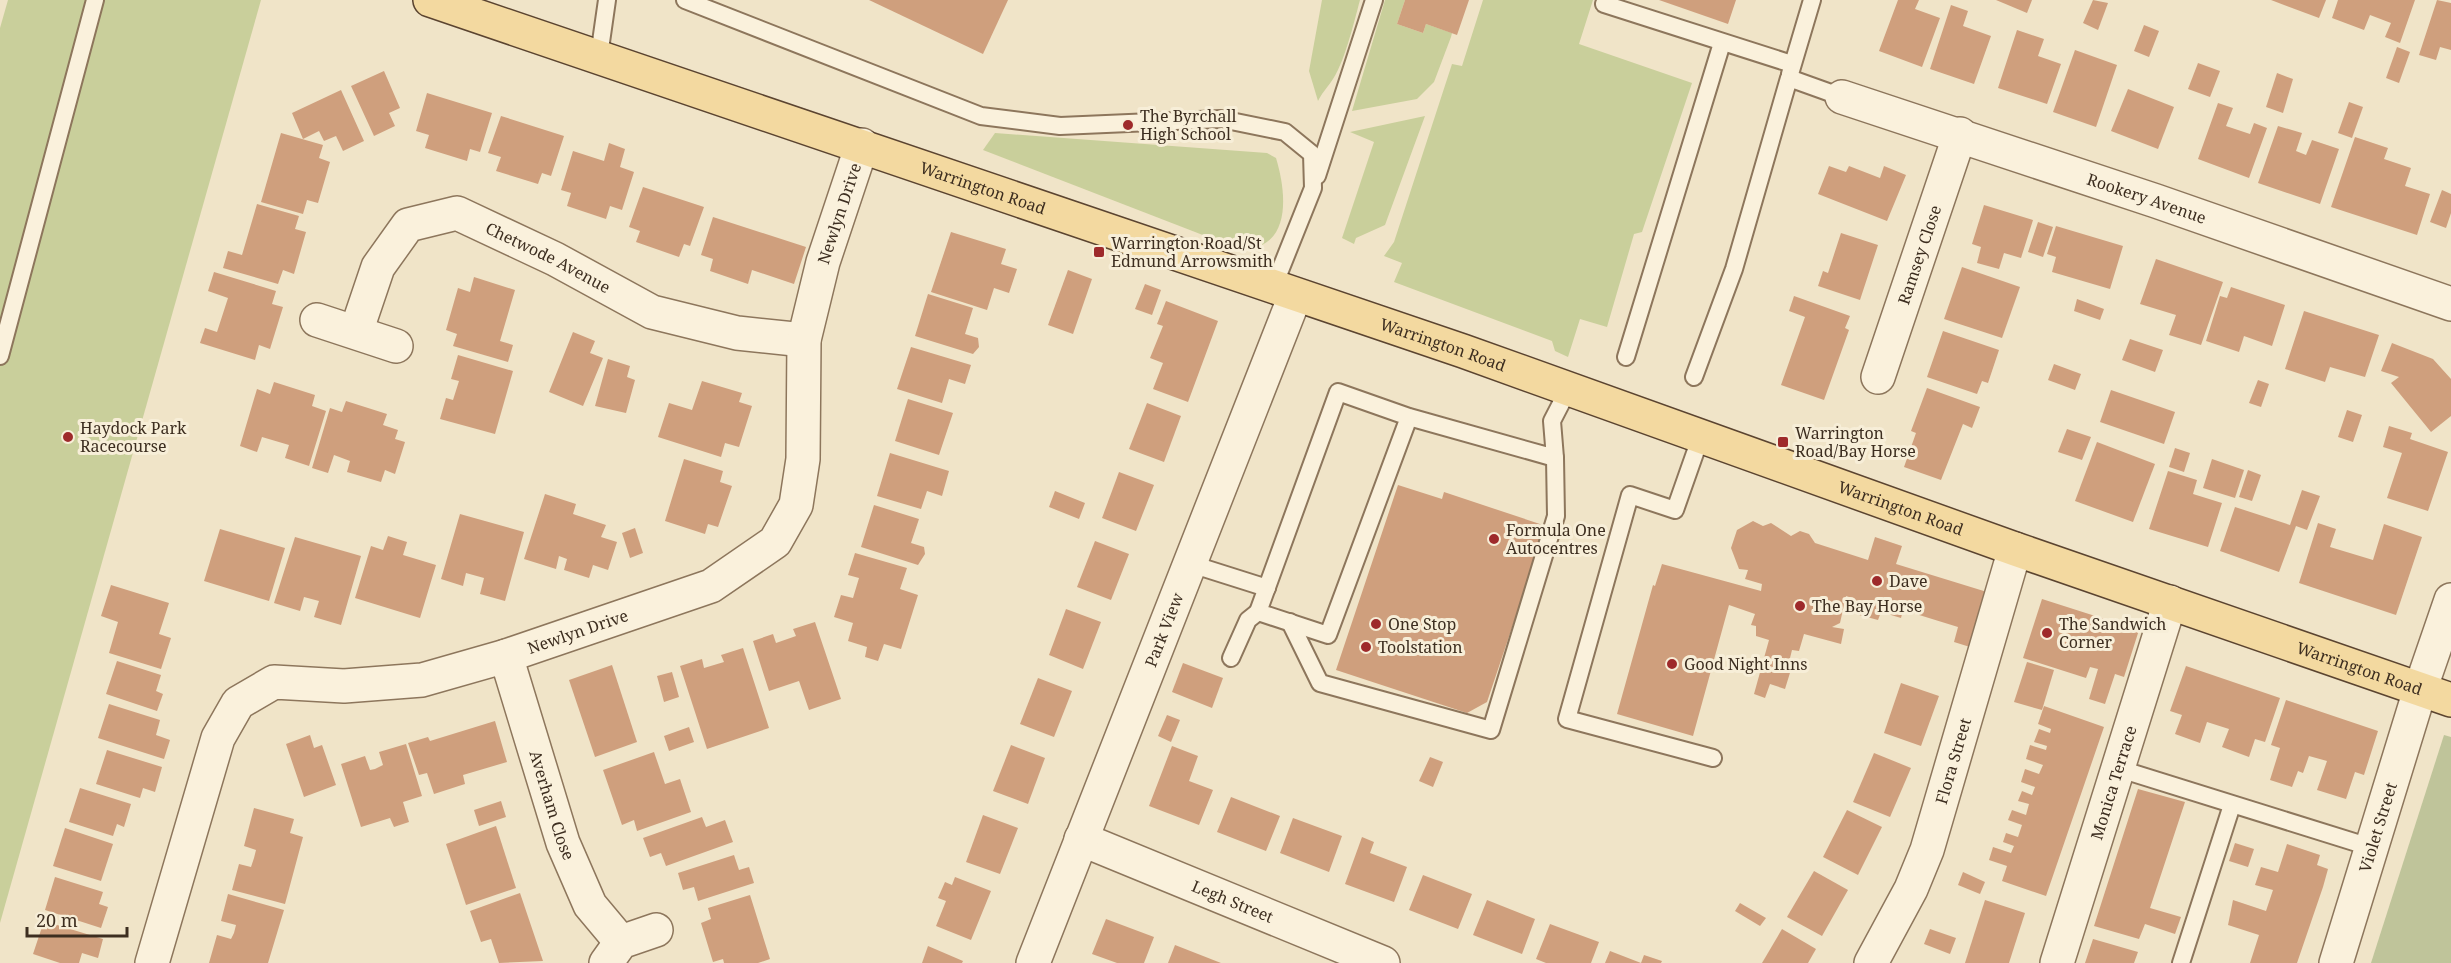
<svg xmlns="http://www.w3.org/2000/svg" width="2451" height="963" viewBox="0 0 2451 963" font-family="'Noto Serif',serif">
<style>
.green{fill:#c9cf9b}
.cemetery{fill:#bfc49a}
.building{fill:#cf9f7d}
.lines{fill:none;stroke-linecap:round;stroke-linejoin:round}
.lane-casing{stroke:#8d765c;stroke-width:20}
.street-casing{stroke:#8d765c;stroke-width:36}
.primary-casing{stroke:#5b4430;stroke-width:36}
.lane{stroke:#faf1dc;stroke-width:16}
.street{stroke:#faf1dc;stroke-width:33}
.primary{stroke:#f3d9a0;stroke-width:33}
.poi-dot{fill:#9e2a2b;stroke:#f7eed8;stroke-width:2}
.labels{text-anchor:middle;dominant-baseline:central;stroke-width:6;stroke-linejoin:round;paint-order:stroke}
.poi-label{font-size:16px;fill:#3d2e20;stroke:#f7eed8;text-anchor:start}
.street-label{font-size:16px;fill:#3d2e20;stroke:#f7eed8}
</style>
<rect width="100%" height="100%" fill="#f0e4c8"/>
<g class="green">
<path d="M8 0H261L0 923V28Z"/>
<path d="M1322 0H1360C1354 22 1344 65 1331 82 1326 89 1322 93 1318 101L1309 71Z"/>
<path d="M1385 0H1405L1397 24 1423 33 1426 24 1452 33 1451 37 1434 82 1417 99 1352 111Z"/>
<path d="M1483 0H1593L1579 44 1692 83 1642 232 1634 234 1607 327 1580 319 1568 357 1555 351 1552 341 1394 282 1402 263 1384 256 1394 242 1452 64 1462 66Z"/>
<path d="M1425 116 1385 225 1356 238 1354 244 1342 238 1374 142 1350 132Z"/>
<path d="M995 133 1267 153 1276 158C1287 194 1292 251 1239 249L983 150Z"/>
</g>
<path class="cemetery" d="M2444 735 2451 737V963H2371Z"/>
<g class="building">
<path d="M869 0H1008L983 54Z"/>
<path d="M1405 0H1469L1457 35 1426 24 1423 33 1397 24Z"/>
<path d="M1659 0H1736L1728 24Z"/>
<path d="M1898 0H1919L1915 9 1940 18 1922 67 1879 51Z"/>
<path d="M1996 0H2032L2027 13Z"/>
<path d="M2093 0 2108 3 2098 30 2083 23Z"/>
<path d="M2271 0H2326L2319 18Z"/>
<path d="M2338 0H2415L2400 43 2385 37 2391 23 2370 15 2364 30 2332 18Z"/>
<path d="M2437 0 2451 3V50L2440 47 2436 60 2419 55Z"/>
<path d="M1951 5 1968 11 1963 26 1991 36 1974 84 1930 69Z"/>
<path d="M2144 25 2159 31 2149 57 2134 51Z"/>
<path d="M2017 30 2044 39 2038 56 2061 64 2047 104 1998 88Z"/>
<path d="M2397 47 2410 52 2399 83 2386 78Z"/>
<path d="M2075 50 2117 65 2096 127 2053 112Z"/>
<path d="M2198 63 2220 71 2210 97 2188 89Z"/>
<path d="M384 71 400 108 389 113 395 126 374 136 351 86Z"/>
<path d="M2277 73 2293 79 2283 113 2266 107Z"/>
<path d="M2128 89 2174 107 2158 149 2111 131Z"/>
<path d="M341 90 364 141 343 151 336 136 324 141 319 131 303 139 292 113Z"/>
<path d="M427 93 492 113 480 152 470 149 467 161 425 148 429 135 416 131Z"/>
<path d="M2349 102 2363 107 2352 138 2338 133Z"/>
<path d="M2218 103 2233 108 2226 126 2250 134 2254 123 2267 128 2249 178 2198 159Z"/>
<path d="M501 116 564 136 551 176 542 173 538 184 496 171 501 157 488 153Z"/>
<path d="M2278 126 2302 133 2296 151 2306 155 2312 140 2339 149 2320 204 2258 183Z"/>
<path d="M281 133 323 145 319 158 330 162 318 203 307 200 303 214 261 202Z"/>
<path d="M2355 137 2388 148 2384 159 2411 168 2405 186 2430 194 2417 235 2331 207Z"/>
<path d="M609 143 625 149 620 167 634 172 622 210 610 206 606 219 567 206 571 193 561 190 573 151 604 161Z"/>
<path d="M1829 166 1846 172 1849 166 1880 178 1884 166 1906 175 1887 221 1818 194Z"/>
<path d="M643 187 704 207 690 246 684 244 679 257 636 242 640 231 629 227Z"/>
<path d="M2442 190 2451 194V213L2446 228 2430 222Z"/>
<path d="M257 204 299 216 295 229 306 232 294 274 283 270 278 284 223 268 228 251 242 255Z"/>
<path d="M1984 205 2033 220 2021 258 2004 253 1999 269 1977 263 1981 247 1972 244Z"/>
<path d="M713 217 806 247 794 284 752 270 748 284 710 271 713 259 701 255Z"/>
<path d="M2038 222 2053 227 2043 257 2028 252Z"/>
<path d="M2056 226 2123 246 2110 289 2052 272 2056 257 2047 254Z"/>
<path d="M951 232 1006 249 1001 264 1017 269 1009 293 994 288 987 310 931 292Z"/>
<path d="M1841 233 1878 245 1860 300 1818 286 1823 271 1828 273Z"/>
<path d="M2156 259 2223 282 2201 345 2169 335 2176 315 2140 304Z"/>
<path d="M1962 267 2020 287 2002 338 1944 319Z"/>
<path d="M1068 270 1092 279 1073 334 1048 325Z"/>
<path d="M214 272 276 291 272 304 283 307 270 349 259 345 255 360 200 343 205 328 217 332 228 298 208 291Z"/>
<path d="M474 277 515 290 500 341 513 345 508 362 453 346 457 334 446 330 458 288 470 292Z"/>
<path d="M1145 284 1161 290 1152 315 1135 309Z"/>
<path d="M2231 287 2285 305 2272 346 2244 336 2239 352 2206 341 2220 296 2227 298Z"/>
<path d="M928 294 973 308 965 334 978 338 979 347 973 354 915 336Z"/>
<path d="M1794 296 1850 316 1845 328 1849 330 1824 400 1781 385 1805 317 1789 311Z"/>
<path d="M2077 299 2104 309 2100 320 2074 311Z"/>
<path d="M1166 301 1218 321 1188 402 1153 389 1163 363 1150 358 1163 326 1157 324Z"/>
<path d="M2304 311 2379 335 2365 377 2330 367 2325 382 2285 369Z"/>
<path d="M1943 331 1999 350 1988 383 1982 381 1977 394 1927 377Z"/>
<path d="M573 332 595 341 590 353 603 358 583 406 549 392Z"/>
<path d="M2130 339 2163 350 2155 372 2122 360Z"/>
<path d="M2392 343 2433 359 2451 379V416L2431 432 2391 383 2399 377 2381 371Z"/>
<path d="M911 347 971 365 965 384 949 379 942 403 897 389Z"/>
<path d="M458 355 513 371 495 434 440 419 446 398 453 400 459 381 451 379Z"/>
<path d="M608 359 630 366 627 377 635 380 626 413 595 406Z"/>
<path d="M2054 364 2081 374 2075 390 2048 380Z"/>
<path d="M2258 380 2269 384 2261 407 2249 403Z"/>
<path d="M702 381 742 393 739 402 752 406 739 447 725 443 721 457 658 437 669 403 692 410Z"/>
<path d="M274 382 315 395 312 406 326 411 309 466 285 458 289 445 262 437 257 452 240 446 257 389 270 394Z"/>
<path d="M1927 388 1980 407 1972 428 1963 424 1941 480 1904 467 1916 433 1911 431Z"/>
<path d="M2111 390 2175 412 2164 444 2100 422Z"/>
<path d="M908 399 953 413 939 455 895 441Z"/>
<path d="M346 401 387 414 383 425 398 430 395 439 405 442 395 474 385 470 381 482 347 472 350 461 334 455 328 473 312 468 330 408 342 412Z"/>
<path d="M1147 403 1181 416 1164 462 1129 449Z"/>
<path d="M2347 410 2362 415 2353 442 2338 437Z"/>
<path d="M2389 426 2412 433 2410 439 2448 452 2428 511 2387 498 2402 453 2383 447Z"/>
<path d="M2067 429 2091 437 2082 460 2058 452Z"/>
<path d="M2097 442 2155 464 2133 522 2075 501Z"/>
<path d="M2175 448 2190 453 2184 472 2169 467Z"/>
<path d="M890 453 949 471 942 496 927 491 921 509 877 496Z"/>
<path d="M684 459 723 471 720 482 732 486 718 527 708 524 705 534 665 521Z"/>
<path d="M2212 459 2244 470 2235 498 2203 488Z"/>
<path d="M2248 470 2261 475 2252 501 2239 497Z"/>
<path d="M2168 471 2197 480 2193 494 2222 503 2208 547 2149 529Z"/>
<path d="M1119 472 1154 485 1136 531 1102 518Z"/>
<path d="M1398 485 1442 499 1444 492 1546 526 1487 702 1467 713 1336 670Z"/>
<path d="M2302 490 2320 496 2307 530 2296 526 2279 572 2220 551 2235 507 2290 525Z"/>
<path d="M1055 491 1085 503 1079 519 1049 507Z"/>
<path d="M545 494 576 504 573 514 606 525 601 537 617 542 608 570 593 565 589 578 564 570 567 559 559 556 556 569 524 559Z"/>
<path d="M874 505 919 519 911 543 924 547 925 554 918 565 861 547Z"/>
<path d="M460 514 524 532 505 601 480 594 484 578 466 573 463 586 441 579Z"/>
<path d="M1753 521 1763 526 1771 523 1791 536 1800 531 1809 534 1815 543 1868 560 1875 537 1902 546 1896 564 1987 592 1970 647 1954 642 1958 627 1903 610 1901 618 1881 612 1878 620 1848 612 1852 598 1846 596 1840 623 1832 627 1844 629 1841 644 1804 634 1799 651 1792 650 1789 662 1793 663 1785 689 1770 684 1765 698 1754 694 1769 640 1756 636V626L1751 625 1755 614 1729 605 1693 736 1617 714 1653 585 1655 586 1662 564 1761 591 1762 584 1745 579 1748 570 1739 569 1731 548 1737 530Z"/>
<path d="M2318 523 2336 529 2330 547 2373 560 2384 524 2422 537 2396 615 2299 583Z"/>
<path d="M635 528 643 553 630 558 622 533Z"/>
<path d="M220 529 285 548 269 601 204 581Z"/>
<path d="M388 536 407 542 403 555 436 565 420 618 355 598 371 546 383 550Z"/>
<path d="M295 537 361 556 341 625 314 617 319 601 304 597 300 611 274 603Z"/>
<path d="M1095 541 1129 554 1111 600 1077 587Z"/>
<path d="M855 553 907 568 900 589 918 595 901 649 884 644 878 661 865 657 867 647 848 641 853 623 834 617 841 595 853 598 859 578 848 575Z"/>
<path d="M111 585 169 603 159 634 171 638 161 669 109 653 118 622 101 616Z"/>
<path d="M2042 599 2139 630 2124 677 2115 674 2105 704 2089 699 2098 669 2090 667 2086 678 2023 658Z"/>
<path d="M1066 609 1101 622 1083 669 1049 655Z"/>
<path d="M815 622 841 699 809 710 799 681 769 691 753 641 773 634 776 643 796 636 793 629Z"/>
<path d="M743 648 769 728 707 749 680 666 702 659 704 668 724 662 721 655Z"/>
<path d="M117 661 161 675 156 691 163 694 157 711 106 694Z"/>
<path d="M2027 662 2054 670 2042 710 2014 702Z"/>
<path d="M1183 663 1223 678 1212 708 1172 692Z"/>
<path d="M612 665 637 742 595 757 569 680Z"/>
<path d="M2186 666 2280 698 2265 742 2255 739 2249 757 2222 747 2229 729 2207 722 2200 743 2175 734 2182 715 2170 711Z"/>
<path d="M672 672 679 697 664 702 657 676Z"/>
<path d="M1038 678 1072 691 1054 737 1020 724Z"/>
<path d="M1901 683 1939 696 1921 746 1884 733Z"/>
<path d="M2286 700 2378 731 2364 775 2355 772 2346 799 2317 790 2327 761 2309 756 2303 773 2298 771 2292 787 2270 780 2280 748 2271 745Z"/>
<path d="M109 704 160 720 156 735 170 740 164 759 98 738Z"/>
<path d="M2044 706 2104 727 2046 896 2002 881 2007 866 1989 860 1993 847 2011 853 2014 846 2003 842 2006 833 2018 837 2022 825 2008 820 2012 810 2026 815 2029 804 2018 801 2022 791 2032 795 2035 787 2021 782 2025 769 2039 774 2043 765 2026 759 2030 745 2046 750 2047 746 2034 742 2039 729 2050 733 2051 729 2038 724Z"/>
<path d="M1167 715 1180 720 1171 742 1158 736Z"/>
<path d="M495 721 507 762 463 775 465 784 434 794 427 773 419 775 408 743 428 737 430 741Z"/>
<path d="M689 727 694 742 669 751 664 736Z"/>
<path d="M310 735 314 748 322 745 336 785 304 797 286 744Z"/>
<path d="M406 744 422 796 403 802 409 822 394 827 390 818 361 827 341 764 365 756 370 770 375 769 383 765 379 752Z"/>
<path d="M1011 745 1045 758 1028 804 993 791Z"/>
<path d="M1172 746 1198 756 1189 781 1213 790 1199 825 1149 806Z"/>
<path d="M107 750 162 767 155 792 143 788 140 798 96 784Z"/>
<path d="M654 752 665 784 680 779 691 812 637 831 634 820 622 825 603 770Z"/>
<path d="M1874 753 1911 768 1890 817 1853 802Z"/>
<path d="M1430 757 1443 762 1433 787 1419 781Z"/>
<path d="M80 788 131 804 124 827 117 824 113 836 69 822Z"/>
<path d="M2138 789 2185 802 2150 908 2181 917 2175 934 2145 924 2139 939 2094 926Z"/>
<path d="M1231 797 1280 816 1266 851 1217 832Z"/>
<path d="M501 801 506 817 479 826 474 810Z"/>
<path d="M254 808 294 819 290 833 303 837 285 904 232 890 239 864 251 867 254 858 256 850 244 846Z"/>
<path d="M1847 810 1882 827 1858 875 1823 857Z"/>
<path d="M983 815 1018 828 1000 874 966 862Z"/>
<path d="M702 817 706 827 725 820 733 842 666 866 661 853 650 857 643 838Z"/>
<path d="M1293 818 1342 836 1329 872 1280 853Z"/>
<path d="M496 826 516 888 466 905 446 844Z"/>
<path d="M65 828 113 844 101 881 53 866Z"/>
<path d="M1362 837 1374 842 1370 853 1407 867 1394 902 1345 884Z"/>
<path d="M2235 843 2254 849 2248 867 2229 861Z"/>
<path d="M2287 844 2320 855 2317 865 2328 869 2323 887 2297 963H2250L2259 935 2228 925 2233 900 2266 911 2273 890 2255 885 2261 867 2278 872Z"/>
<path d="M734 855 739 870 749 867 754 883 698 901 694 887 683 890 678 873Z"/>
<path d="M1814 871 1848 890 1822 936 1787 917Z"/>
<path d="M1963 872 1985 882 1980 894 1958 885Z"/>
<path d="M1423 875 1472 894 1458 929 1409 910Z"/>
<path d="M55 877 103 892 99 904 108 907 101 928 45 910Z"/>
<path d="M955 877 991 891 971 940 936 926 946 901 938 898 945 882 952 885Z"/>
<path d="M520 893 543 961 499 963 491 939 481 942 470 911Z"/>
<path d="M228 894 284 910 268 963H209L217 935 231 939 234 933 236 925 221 921Z"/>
<path d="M750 895 770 959 758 963H724L723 959 713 962 701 923 711 919 708 908Z"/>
<path d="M1487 900 1535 919 1522 954 1473 935Z"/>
<path d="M1985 900 2025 913 2009 963H1965Z"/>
<path d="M1740 903 1766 918 1760 926 1735 911Z"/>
<path d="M1106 919 1154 937 1144 963H1117L1092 954Z"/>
<path d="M44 921 103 939 98 958 82 953 79 963H60L33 954Z"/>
<path d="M1550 924 1599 942 1591 963H1546L1536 959Z"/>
<path d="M1782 929 1816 949 1808 963H1762Z"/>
<path d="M1930 929 1956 938 1950 954 1924 944Z"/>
<path d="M2093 939 2138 952 2134 963H2085Z"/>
<path d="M1175 945 1221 963H1168Z"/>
<path d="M928 946 963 961 962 963H922Z"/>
<path d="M1610 951 1641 963 1644 955 1662 961 1661 963H1605Z"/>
</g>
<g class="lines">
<g class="lane-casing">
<g id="lane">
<path d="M685 0 981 116 1060 126 1221 119 1285 132 1312 154 1313 188 1273 288"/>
<path d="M1604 4 1792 64"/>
<path d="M599 56 607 0"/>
<path d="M1790 74 1812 0"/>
<path d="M1317 176 1374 0"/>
<path d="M0 356 95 0"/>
<path d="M1626 357 1722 43"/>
<path d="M1694 377 1734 269 1789 78 1842 97"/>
<path d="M1409 417 1328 635 1258 612 1338 392 1409 417 1555 458 1552 421 1569 388"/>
<path d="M1701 436 1675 510 1630 495 1567 719 1713 758"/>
<path d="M1188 563 1267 588"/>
<path d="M1290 622 1320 683 1491 730 1556 516 1555 458"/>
<path d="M1231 658 1248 620 1258 612"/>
<path d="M2120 769 2370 847"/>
<path d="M2181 963 2232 805"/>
</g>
</g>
<g class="street-casing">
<g id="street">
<path id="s1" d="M1842 97 2156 201 2451 304"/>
<path d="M317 320 396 346"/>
<path id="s2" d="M356 332 378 267 408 225 457 213 555 259 652 312 737 333 804 340"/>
<path id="s3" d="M1878 377 1960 134"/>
<path id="s4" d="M506 656 563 843 590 905 621 942"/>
<path id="s5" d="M1081 839 1383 963"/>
<path id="s6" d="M152 963 218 738 238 703 274 682 344 686 422 680 506 656 711 586 775 542 796 505 803 459 804 340 823 262 862 145"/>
<path d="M606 963 621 942 656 930"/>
<path id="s7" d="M1033 963 1295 296"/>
<path id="s8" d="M1871 963 1911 889 1927 850 2015 549"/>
<path id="s9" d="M2057 963 2170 602"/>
<path id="s10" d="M2336 963 2420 690 2451 600"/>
</g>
</g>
<g class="primary-casing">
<g id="primary">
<path id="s11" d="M430 0 1463 351 2015 549 2451 700"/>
</g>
</g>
<use href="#lane" class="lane"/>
<use href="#street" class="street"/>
<use href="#primary" class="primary"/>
</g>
<g class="poi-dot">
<circle cx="1128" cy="125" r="6"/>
<rect x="1093" y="246" width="12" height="12" rx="3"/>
<circle cx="68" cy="437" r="6"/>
<rect x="1777" y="436" width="12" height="12" rx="3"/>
<circle cx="1494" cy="539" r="6"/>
<circle cx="1877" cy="581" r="6"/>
<circle cx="1800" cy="606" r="6"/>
<circle cx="1376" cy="624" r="6"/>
<circle cx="2047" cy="633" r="6"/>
<circle cx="1366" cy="647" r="6"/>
<circle cx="1672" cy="664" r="6"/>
</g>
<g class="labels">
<g class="poi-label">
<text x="1140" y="116">The Byrchall<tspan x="1140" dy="18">High School</tspan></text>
<text x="1111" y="243">Warrington Road/St<tspan x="1111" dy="18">Edmund Arrowsmith</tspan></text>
<text x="80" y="428">Haydock Park<tspan x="80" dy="18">Racecourse</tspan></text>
<text x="1795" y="433">Warrington<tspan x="1795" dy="18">Road/Bay Horse</tspan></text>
<text x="1506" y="530">Formula One<tspan x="1506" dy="18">Autocentres</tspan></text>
<text x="1889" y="581">Dave</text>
<text x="1812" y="606">The Bay Horse</text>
<text x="1388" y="624">One Stop</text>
<text x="2059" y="624">The Sandwich<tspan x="2059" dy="18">Corner</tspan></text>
<text x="1378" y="647">Toolstation</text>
<text x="1684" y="664">Good Night Inns</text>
</g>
<g class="street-label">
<text stroke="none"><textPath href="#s11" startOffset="584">Warrington Road</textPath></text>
<text stroke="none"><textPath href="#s1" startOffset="321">Rookery Avenue</textPath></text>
<text stroke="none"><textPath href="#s6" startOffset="1186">Newlyn Drive</textPath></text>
<text stroke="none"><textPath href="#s3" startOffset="129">Ramsey Close</textPath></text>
<text stroke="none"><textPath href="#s2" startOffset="272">Chetwode Avenue</textPath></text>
<text stroke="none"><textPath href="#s11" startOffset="1070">Warrington Road</textPath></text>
<text stroke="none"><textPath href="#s11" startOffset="1556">Warrington Road</textPath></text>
<text stroke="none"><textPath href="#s7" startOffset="358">Park View</textPath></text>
<text stroke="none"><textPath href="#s6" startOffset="628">Newlyn Drive</textPath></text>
<text stroke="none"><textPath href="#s11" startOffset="2042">Warrington Road</textPath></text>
<text stroke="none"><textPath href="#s8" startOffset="219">Flora Street</textPath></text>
<text stroke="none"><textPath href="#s9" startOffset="189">Monica Terrace</textPath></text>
<text stroke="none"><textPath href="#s4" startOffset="156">Averham Close</textPath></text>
<text stroke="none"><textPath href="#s10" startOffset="142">Violet Street</textPath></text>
<text stroke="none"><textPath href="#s5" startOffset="164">Legh Street</textPath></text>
</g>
</g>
<path d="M27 927v9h100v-9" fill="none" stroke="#3d2e20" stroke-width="3"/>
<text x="36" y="927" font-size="18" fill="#3d2e20" stroke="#f7eed8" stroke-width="4.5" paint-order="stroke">20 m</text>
</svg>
